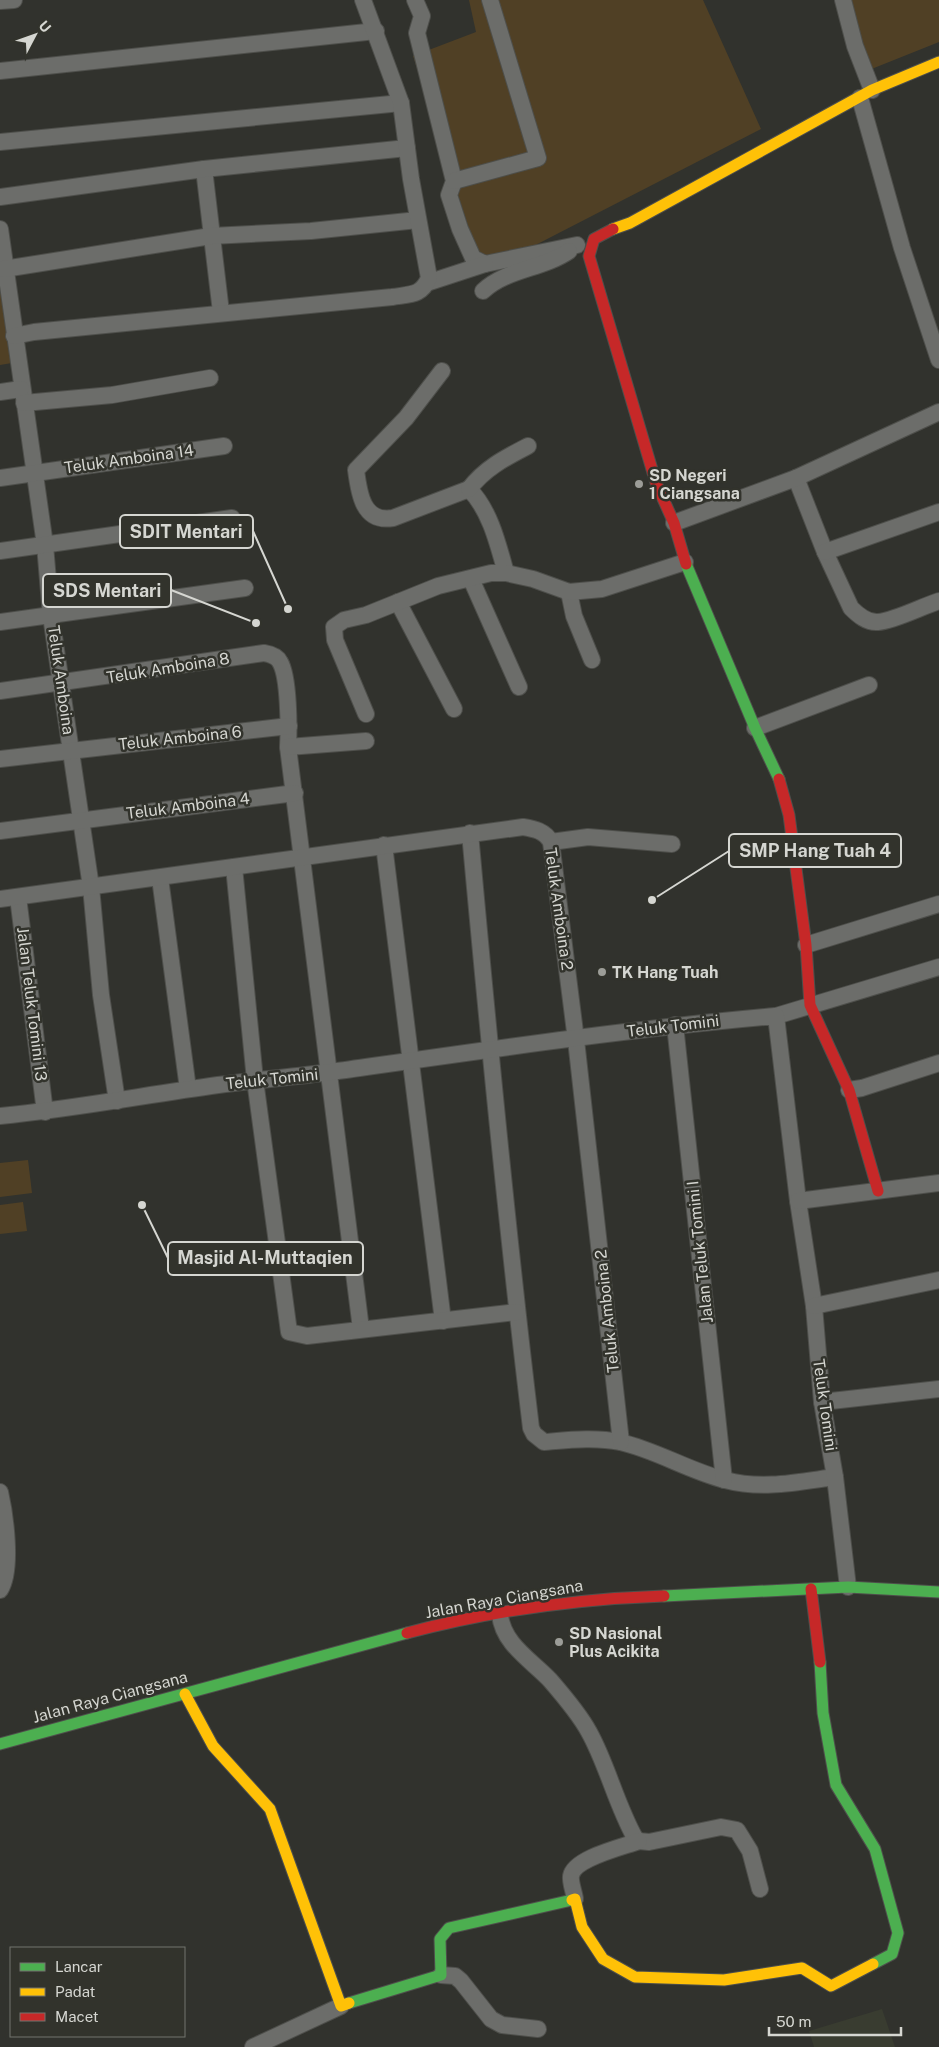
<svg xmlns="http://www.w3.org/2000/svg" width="939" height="2047" viewBox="0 0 939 2047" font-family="'Public Sans',sans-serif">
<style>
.built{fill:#393c30}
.green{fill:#504025}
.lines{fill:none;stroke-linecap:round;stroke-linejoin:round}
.street-casing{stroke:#4e4f4b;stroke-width:18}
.fast-casing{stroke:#4e4f4b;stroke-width:13}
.slow-casing{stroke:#4e4f4b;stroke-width:13}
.jam-casing{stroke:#4e4f4b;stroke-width:13}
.street{stroke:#6c6d6a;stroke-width:16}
.fast{stroke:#4caf50;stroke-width:11}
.slow{stroke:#ffc107;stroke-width:11}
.jam{stroke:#c62828;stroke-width:11}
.poi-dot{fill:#9c9d98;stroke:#32332c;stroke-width:2}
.labels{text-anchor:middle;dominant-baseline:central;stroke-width:5;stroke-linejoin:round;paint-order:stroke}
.street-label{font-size:16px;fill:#d5d6d1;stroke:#32332c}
.poi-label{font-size:16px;font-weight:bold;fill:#d5d6d1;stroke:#32332c;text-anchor:start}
.leader{fill:none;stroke:#d5d6d1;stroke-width:2}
.callout-dot{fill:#d5d6d1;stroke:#32332c;stroke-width:2}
.callout{fill:#32332c;stroke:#d5d6d1;stroke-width:2}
.callout-label{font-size:18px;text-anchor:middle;font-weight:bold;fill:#d5d6d1}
</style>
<rect width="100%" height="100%" fill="#31322d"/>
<path class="built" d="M882 2009 895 2047H814L809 2031Z"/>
<g class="green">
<path d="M469 0H703L761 129 483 272 413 56 476 32Z"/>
<path d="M850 0H939V42L869 70Z"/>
<path d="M0 268 12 363 0 365Z"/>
<path d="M28 1160 32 1193 0 1197V1163Z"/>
<path d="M23 1202 27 1231 0 1234V1205Z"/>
</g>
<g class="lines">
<g class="street-casing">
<g id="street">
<path d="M415 0 422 16 417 33 454 181 449 195 460 229 473 258 485 264 577 245"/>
<path d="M843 0 855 46 872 90"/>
<path d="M0 1 14 0"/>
<path d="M0 71 376 31"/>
<path d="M860 98 902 248 939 360"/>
<path d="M0 142 401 103"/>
<path d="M204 169 221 312"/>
<path d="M454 181 538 158 490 0"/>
<path d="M0 197 204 169 407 148"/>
<path d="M0 229 45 545 51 616 91 887 101 995 117 1101"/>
<path d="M4 269 211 236 311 231 418 220"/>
<path d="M427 283 485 264"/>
<path d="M483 291C506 269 543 269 569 251"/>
<path d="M14 336 34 332 392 297C411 294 421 296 429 278L411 179 401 103 363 0"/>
<path d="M442 371 406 418 356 470C359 494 363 523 393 518L469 489C490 510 498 544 506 573"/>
<path d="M0 392 21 389"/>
<path d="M24 403 112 395 210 378"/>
<path d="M0 478 224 446"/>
<path d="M796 478 825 552 851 608C858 615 867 623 878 622 894 621 923 606 939 601"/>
<path d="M469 489C485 468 505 458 528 446"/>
<path d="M674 523 796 478 939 412"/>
<path d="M0 551 232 518"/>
<path d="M825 552 939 512"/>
<path d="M471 579 519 687"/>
<path d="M569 592 574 616 592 660"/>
<path d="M398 602 454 709"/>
<path d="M0 622 245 588"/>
<path d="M0 691 264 653C270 654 277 656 280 662 289 677 289 728 288 747L361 1329"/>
<path d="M366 714 335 640 334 627 344 620 366 615 438 586 491 573H506L533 579 569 592 602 589 685 562"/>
<path d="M755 728 869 685"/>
<path d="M288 747 366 741"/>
<path d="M0 759 289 726"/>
<path d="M0 831 295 793"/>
<path d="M470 833C488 1032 507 1230 531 1428L534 1434 544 1442C569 1440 595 1437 620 1442 656 1450 689 1471 725 1480 762 1490 798 1482 835 1477"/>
<path d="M551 842 588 837 672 844"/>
<path d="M384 845 443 1321"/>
<path d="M234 867 255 1080 289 1332 307 1336 517 1312"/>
<path d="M160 878 188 1089"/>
<path d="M18 897 45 1112"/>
<path d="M0 899 523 827C535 829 545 831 551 842L576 1040 621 1442"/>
<path d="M806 945 939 904"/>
<path d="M776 1016 939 967"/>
<path d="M675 1025 724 1480"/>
<path d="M849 1090 862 1088 939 1063"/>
<path d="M0 1116C73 1109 145 1095 218 1085 255 1080 294 1077 331 1072 479 1051 627 1029 776 1016L798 1201 814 1306 822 1402 835 1477 848 1587"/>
<path d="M798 1201 939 1183"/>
<path d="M814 1306 939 1280"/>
<path d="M822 1402 939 1389"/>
<path d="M0 1492C5 1514 13 1570 0 1590"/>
<path d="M500 1615C503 1644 531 1660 550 1680 563 1695 580 1715 589 1732 607 1764 616 1804 635 1838L639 1841 649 1842 721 1827 737 1830 750 1851 760 1889"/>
<path d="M575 1899C574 1892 570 1882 571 1876 574 1858 623 1847 639 1841"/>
<path d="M441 1975 455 1976 461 1981 491 2019 502 2025 538 2029"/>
<path d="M253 2047 341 2006"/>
</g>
</g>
<g class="fast-casing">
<g id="fast">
<path d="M686 564 755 728 779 779"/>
<path d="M664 1596 848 1587 939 1592"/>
<path d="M820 1662 823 1713 836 1785 875 1849 898 1933 892 1954 873 1964"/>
<path d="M0 1744 407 1633"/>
<path d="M349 2003 441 1975 440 1939 449 1928 572 1900"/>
</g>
</g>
<g class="slow-casing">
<g id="slow">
<path d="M613 229 630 223 872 90 939 62"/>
<path d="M185 1694 213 1746 270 1809 341 2006 349 2003"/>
<path d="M572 1900 575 1899 582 1927 603 1959 635 1977 724 1980 802 1968 831 1986 873 1964"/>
</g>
</g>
<g class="jam-casing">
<g id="jam">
<path d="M613 229 594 239 589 256 656 483 674 523 686 564"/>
<path d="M779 779 789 815 806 945 810 1005 849 1090 878 1191"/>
<path d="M811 1589 820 1662"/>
<path d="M407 1633C489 1611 579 1599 664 1596"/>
</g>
</g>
<use href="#street" class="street"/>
<use href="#fast" class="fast"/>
<use href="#slow" class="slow"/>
<use href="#jam" class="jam"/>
</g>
<g class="poi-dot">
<circle cx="639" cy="484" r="5"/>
<circle cx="602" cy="972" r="5"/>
<circle cx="559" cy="1642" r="5"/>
</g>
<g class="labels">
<g class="street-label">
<text transform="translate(129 459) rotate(-8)">Teluk Amboina 14</text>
<text transform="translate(168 668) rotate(-9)">Teluk Amboina 8</text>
<text transform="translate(61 680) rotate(82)">Teluk Amboina</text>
<text transform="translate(180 738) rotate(-6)">Teluk Amboina 6</text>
<text transform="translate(188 806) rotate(-7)">Teluk Amboina 4</text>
<text transform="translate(559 909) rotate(82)">Teluk Amboina 2</text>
<text transform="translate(32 1004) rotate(83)">Jalan Teluk Tomini 13</text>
<text transform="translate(673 1026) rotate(-7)">Teluk Tomini</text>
<text transform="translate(272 1079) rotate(-6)">Teluk Tomini</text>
<text transform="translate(700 1252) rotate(-96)">Jalan Teluk Tomini I</text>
<text transform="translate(607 1311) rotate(-96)">Teluk Amboina 2</text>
<text transform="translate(825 1405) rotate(82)">Teluk Tomini</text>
<text transform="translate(504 1599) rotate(-10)">Jalan Raya Ciangsana</text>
<text transform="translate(110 1697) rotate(-15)">Jalan Raya Ciangsana</text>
</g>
<g class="poi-label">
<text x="649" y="475">SD Negeri<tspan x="649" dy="18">1 Ciangsana</tspan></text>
<text x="612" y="972">TK Hang Tuah</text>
<text x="569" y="1633">SD Nasional<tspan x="569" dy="18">Plus Acikita</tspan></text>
</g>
</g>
<path class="leader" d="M288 609L253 531M256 623L171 590M652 900L729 851M142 1205L168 1258"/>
<g class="callout-dot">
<circle cx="288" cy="609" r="5"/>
<circle cx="256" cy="623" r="5"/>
<circle cx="652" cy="900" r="5"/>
<circle cx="142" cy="1205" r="5"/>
</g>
<g class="callout">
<rect x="120" y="515" width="133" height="33" rx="5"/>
<rect x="43" y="574" width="128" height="33" rx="5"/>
<rect x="729" y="834" width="172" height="33" rx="5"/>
<rect x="168" y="1242" width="195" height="33" rx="5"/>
</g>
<g class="callout-label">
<text x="186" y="538">SDIT Mentari</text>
<text x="107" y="597">SDS Mentari</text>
<text x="815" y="857">SMP Hang Tuah 4</text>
<text x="265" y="1264">Masjid Al-Muttaqien</text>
</g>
<rect x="10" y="1947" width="175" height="90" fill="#32332c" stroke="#73746e"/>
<rect x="20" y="1963" width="25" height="8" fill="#4caf50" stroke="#73746e"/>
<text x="55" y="1972" font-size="15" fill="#d5d6d1">Lancar</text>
<rect x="20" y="1988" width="25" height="8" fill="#ffc107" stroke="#73746e"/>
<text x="55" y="1997" font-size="15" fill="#d5d6d1">Padat</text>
<rect x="20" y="2013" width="25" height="8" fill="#c62828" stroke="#73746e"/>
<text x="55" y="2022" font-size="15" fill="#d5d6d1">Macet</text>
<g transform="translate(35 35) rotate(49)" stroke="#32332c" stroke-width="4" paint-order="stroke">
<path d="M0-4L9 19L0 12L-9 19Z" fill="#d5d6d1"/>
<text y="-8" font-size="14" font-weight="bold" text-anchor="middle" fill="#d5d6d1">U</text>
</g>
<path d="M769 2027v8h132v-8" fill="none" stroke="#d5d6d1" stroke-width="2.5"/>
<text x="776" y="2027" font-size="15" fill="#d5d6d1" stroke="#32332c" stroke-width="4" paint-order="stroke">50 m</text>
</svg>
